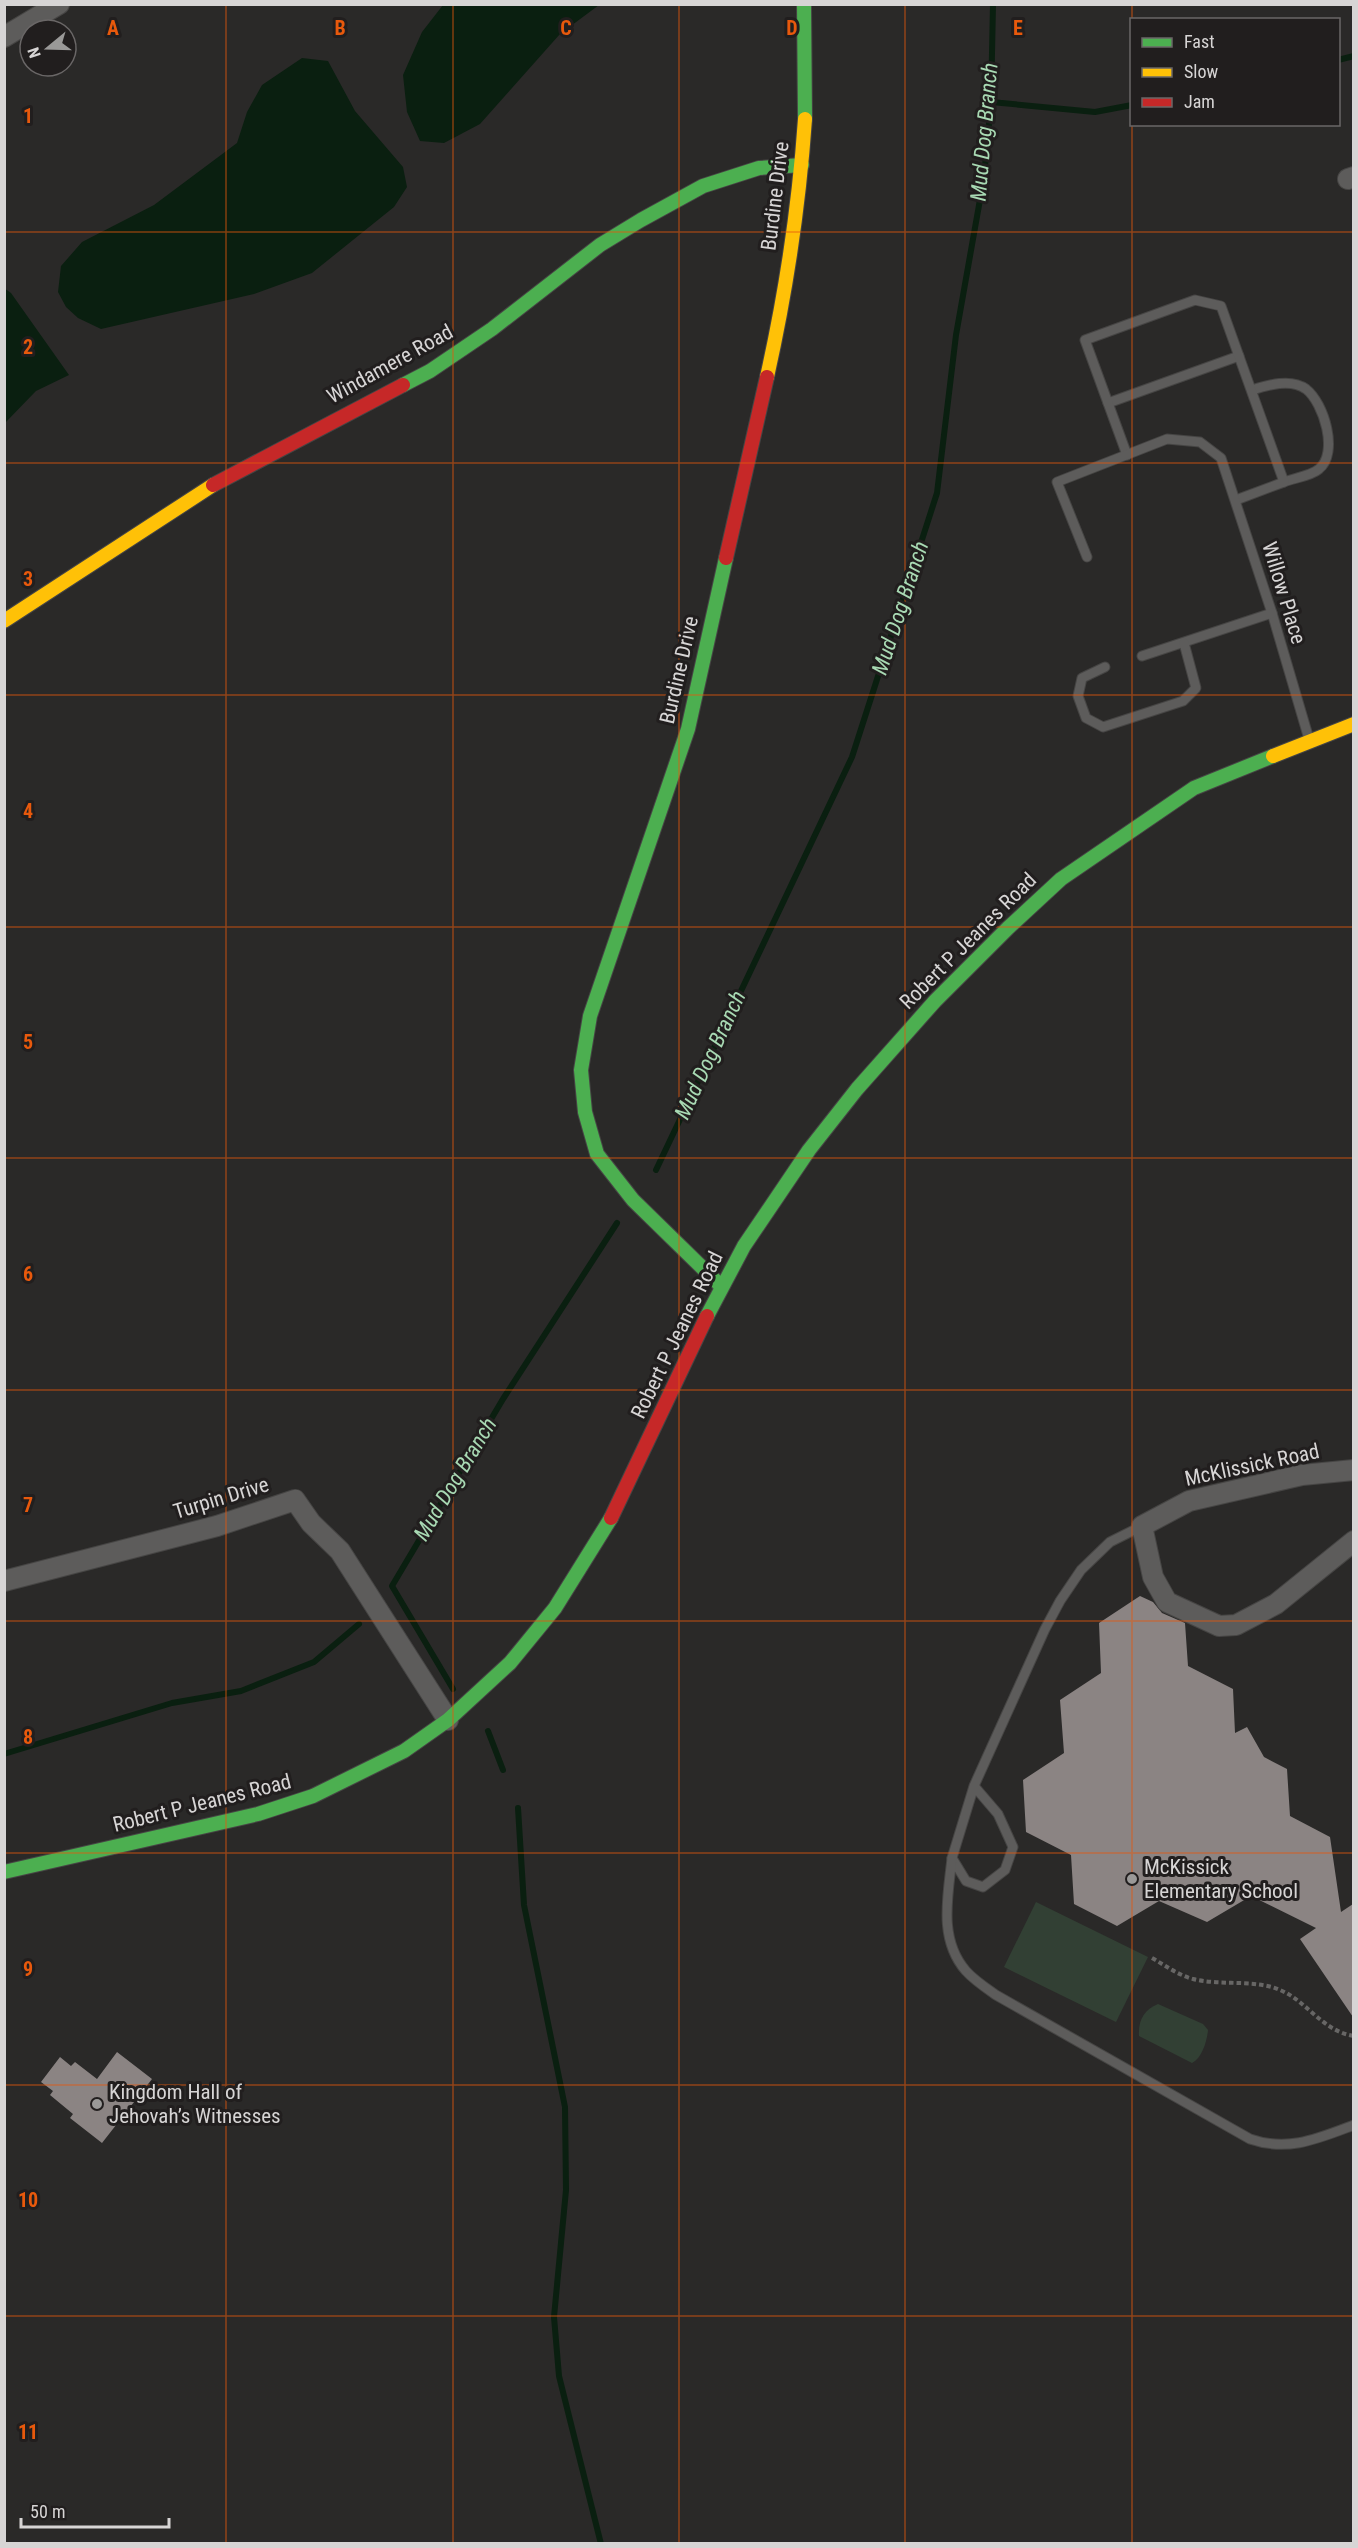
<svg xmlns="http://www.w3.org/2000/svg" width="1358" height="2548" viewBox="0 0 1358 2548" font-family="'Roboto Condensed',sans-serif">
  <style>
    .green { fill: #324034 }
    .water { fill: #0a1f10 }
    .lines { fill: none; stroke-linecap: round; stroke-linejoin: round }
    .stream { stroke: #0a1f10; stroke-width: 6 }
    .building { fill: #8b8483 }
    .lane-casing { stroke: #464544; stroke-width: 11 }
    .street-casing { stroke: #464544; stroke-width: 22 }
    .fast-casing { stroke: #464544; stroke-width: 16 }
    .slow-casing { stroke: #464544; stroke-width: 16 }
    .jam-casing { stroke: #464544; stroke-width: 16 }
    .path { stroke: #676665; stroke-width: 4; stroke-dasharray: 4.5 3; stroke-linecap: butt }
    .lane { stroke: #5d5c5b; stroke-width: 9 }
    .street { stroke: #5d5c5b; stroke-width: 20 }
    .fast { stroke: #4caf50; stroke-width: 14 }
    .slow { stroke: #ffc107; stroke-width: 14 }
    .jam { stroke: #c62828; stroke-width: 14 }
    .grid { fill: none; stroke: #e8590c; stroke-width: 1.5; stroke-opacity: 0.55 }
    .poi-dot { fill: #9a9998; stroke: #211e1e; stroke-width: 2 }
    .labels { text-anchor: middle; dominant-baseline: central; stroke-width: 6; stroke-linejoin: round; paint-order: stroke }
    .street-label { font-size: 21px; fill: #d7d5d5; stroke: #211e1e }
    .poi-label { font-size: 21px; fill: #d7d5d5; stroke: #211e1e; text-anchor: start }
    .water-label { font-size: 22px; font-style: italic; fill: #a8d9b3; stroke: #211e1e }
    .grid-label { font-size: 20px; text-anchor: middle; font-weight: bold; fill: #e8590c; stroke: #211e1e; stroke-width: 6; stroke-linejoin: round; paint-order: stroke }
  </style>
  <rect width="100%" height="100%" fill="#2a2928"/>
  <g class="green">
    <path d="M1036 1902 1148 1957 1116 2022 1004 1967Z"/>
    <path d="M1158 2004 1203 2024 1208 2030C1207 2041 1202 2058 1192 2063L1139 2036C1138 2020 1144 2010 1158 2004Z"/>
  </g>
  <g class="water">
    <path d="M443 5V4L599 5 560 34 480 124 444 143 420 141 407 112 403 75 422 32Z"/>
    <path d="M302 58 328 61 355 111 403 167 407 187 394 207 312 273 254 294 101 329 78 318 66 307 58 292 61 266 82 242 154 205 237 143 247 112 262 85Z"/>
    <path d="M4 288 11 293 69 375 36 391 5 423Z"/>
  </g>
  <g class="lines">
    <g class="stream">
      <path d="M1338 60 1354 56"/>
      <path d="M991 102 1095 112 1132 105"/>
      <path d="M656 1170 852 757 937 493 956 335 984 177 991 102 993 4"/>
      <path d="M453 1689 392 1586 503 1399 617 1223"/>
      <path d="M488 1731 503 1770"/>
      <path d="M4 1754 172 1703 241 1691 314 1662 359 1624"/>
      <path d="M518 1808 524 1905 565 2107 566 2190 554 2317 559 2376 601 2544"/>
    </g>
  </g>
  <g class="building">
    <path d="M1140 1596 1153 1602 1162 1613 1185 1623 1188 1666 1233 1689 1235 1733 1247 1727 1264 1757 1287 1769 1290 1816 1330 1837 1341 1912 1353 1904V2017L1300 1939 1316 1928 1251 1896 1207 1922 1159 1901 1117 1926 1074 1904 1071 1855 1026 1832 1023 1780 1064 1753 1060 1700 1101 1673 1099 1623Z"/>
    <path d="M117 2052 152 2079 102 2143 70 2118 73 2114 50 2095 53 2091 41 2082 60 2057 71 2066 75 2062 97 2079Z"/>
  </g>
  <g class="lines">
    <g class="lane-casing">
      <g id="lane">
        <path d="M1252 390C1268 385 1291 378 1306 389 1324 403 1339 453 1319 469 1311 476 1294 478 1284 482"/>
        <path d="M1108 403 1239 356"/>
        <path d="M1127 455 1085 340 1195 300 1221 306 1284 482 1236 500"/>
        <path d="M1087 557 1057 482 1167 439 1200 442 1221 458 1272 613 1309 739"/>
        <path d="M1142 656 1272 613"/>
        <path d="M1105 667 1082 678 1078 696 1086 718 1103 727 1183 701 1196 688 1184 643"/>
        <path d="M974 1786 998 1814 1013 1847 1005 1870 983 1887 966 1881 952 1858 974 1786 1045 1629 1060 1601 1081 1570 1110 1542 1142 1526"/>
        <path d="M952 1858C948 1896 938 1939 966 1971 974 1980 986 1988 996 1995L1250 2139C1288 2152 1317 2139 1354 2125"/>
      </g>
    </g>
    <g class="street-casing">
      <g id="street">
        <path d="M4 37 59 4"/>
        <path d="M1348 179 1354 177"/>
        <path d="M1354 1470 1302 1475 1189 1501 1142 1526 1153 1577 1167 1602 1219 1626 1236 1625 1276 1604 1354 1541"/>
        <path d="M4 1581 217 1526 295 1500 311 1523 340 1551 448 1720"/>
      </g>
    </g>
    <g class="fast-casing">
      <g id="fast">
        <path d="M804 4 805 119"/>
        <path d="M403 385 430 371 492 329 600 245 641 220 703 186 759 168 802 165"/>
        <path d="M721 1286 633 1200 597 1154 585 1112 581 1070 590 1016 688 729 726 558"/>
        <path d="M707 1316 744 1246 809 1150 857 1089 935 1001 1008 928 1061 879 1194 788 1273 756"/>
        <path d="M4 1872 258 1814 313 1796 404 1751 448 1720 510 1663 555 1608 611 1518"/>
      </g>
    </g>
    <g class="slow-casing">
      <g id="slow">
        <path d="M767 377C786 292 799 206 805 119"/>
        <path d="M4 621 213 485"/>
        <path d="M1273 756 1354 724"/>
      </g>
    </g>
    <g class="jam-casing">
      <g id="jam">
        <path d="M213 485 403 385"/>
        <path d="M726 558 767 377"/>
        <path d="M611 1518 707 1316"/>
      </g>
    </g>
    <path class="path" d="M1152 1958C1166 1966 1178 1975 1193 1979 1220 1986 1256 1979 1280 1990 1307 2001 1322 2031 1354 2036"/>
    <use href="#lane" class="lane"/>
    <use href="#street" class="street"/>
    <use href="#fast" class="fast"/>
    <use href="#slow" class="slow"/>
    <use href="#jam" class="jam"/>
  </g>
  <path class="grid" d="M226 4V2544M453 4V2544M679 4V2544M905 4V2544M1132 4V20M1132 124V2544M4 232H1354M4 463H1354M4 695H1354M4 927H1354M4 1158H1354M4 1390H1354M4 1621H1354M4 1853H1354M4 2085H1354M4 2316H1354"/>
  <g class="poi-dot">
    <circle cx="1132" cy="1879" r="6"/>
    <circle cx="97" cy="2104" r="6"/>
  </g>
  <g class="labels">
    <g class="street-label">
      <text transform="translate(775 196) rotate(-83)">Burdine Drive</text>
      <text transform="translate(390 364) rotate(-29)">Windamere Road</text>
      <text transform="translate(1284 593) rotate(73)">Willow Place</text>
      <text transform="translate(679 670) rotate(-77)">Burdine Drive</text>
      <text transform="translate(968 941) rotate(-45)">Robert P Jeanes Road</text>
      <text transform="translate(677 1335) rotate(-64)">Robert P Jeanes Road</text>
      <text transform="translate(1252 1465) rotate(-12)">McKlissick Road</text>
      <text transform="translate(221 1498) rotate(-17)">Turpin Drive</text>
      <text transform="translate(202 1803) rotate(-14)">Robert P Jeanes Road</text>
    </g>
    <g class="poi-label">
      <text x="1144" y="1867">McKissick<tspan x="1144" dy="24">Elementary School</tspan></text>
      <text x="109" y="2092">Kingdom Hall of<tspan x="109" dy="24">Jehovah’s Witnesses</tspan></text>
    </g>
    <g class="water-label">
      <text transform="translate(984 132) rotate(-85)">Mud Dog Branch</text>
      <text transform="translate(900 608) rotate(-72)">Mud Dog Branch</text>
      <text transform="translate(710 1055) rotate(-65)">Mud Dog Branch</text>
      <text transform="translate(455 1479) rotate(-59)">Mud Dog Branch</text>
    </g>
  </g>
  <g class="grid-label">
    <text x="113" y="35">A</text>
    <text x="340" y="35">B</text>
    <text x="566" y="35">C</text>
    <text x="792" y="35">D</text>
    <text x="1018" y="35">E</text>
    <text x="28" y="123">1</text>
    <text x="28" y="354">2</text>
    <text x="28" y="586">3</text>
    <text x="28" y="818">4</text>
    <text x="28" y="1049">5</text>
    <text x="28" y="1281">6</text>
    <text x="28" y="1512">7</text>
    <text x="28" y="1744">8</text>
    <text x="28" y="1976">9</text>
    <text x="28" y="2207">10</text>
    <text x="28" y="2439">11</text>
  </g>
  <rect width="1358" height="2548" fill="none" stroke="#d7d5d5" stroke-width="12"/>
  <rect x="1130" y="18" width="210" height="108" fill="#211e1e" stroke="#6a6767" stroke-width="1.5"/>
  <rect x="1142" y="38" width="30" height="9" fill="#4caf50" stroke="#6a6767" stroke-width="1.5"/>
  <text x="1184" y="48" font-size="18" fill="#d7d5d5">Fast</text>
  <rect x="1142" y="68" width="30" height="9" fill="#ffc107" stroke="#6a6767" stroke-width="1.5"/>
  <text x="1184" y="78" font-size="18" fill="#d7d5d5">Slow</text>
  <rect x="1142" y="98" width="30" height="9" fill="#c62828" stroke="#6a6767" stroke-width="1.5"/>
  <text x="1184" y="108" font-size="18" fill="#d7d5d5">Jam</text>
  <g transform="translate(48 48) rotate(251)"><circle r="28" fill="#211e1e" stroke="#6a6767" stroke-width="1.5"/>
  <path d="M0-4.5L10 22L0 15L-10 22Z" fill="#9a9998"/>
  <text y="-9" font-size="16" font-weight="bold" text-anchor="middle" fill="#d7d5d5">N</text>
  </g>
  <path d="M21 2518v9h148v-9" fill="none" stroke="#d7d5d5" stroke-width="3"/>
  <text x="30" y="2518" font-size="18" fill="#d7d5d5" stroke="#211e1e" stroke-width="4.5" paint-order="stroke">50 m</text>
</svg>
